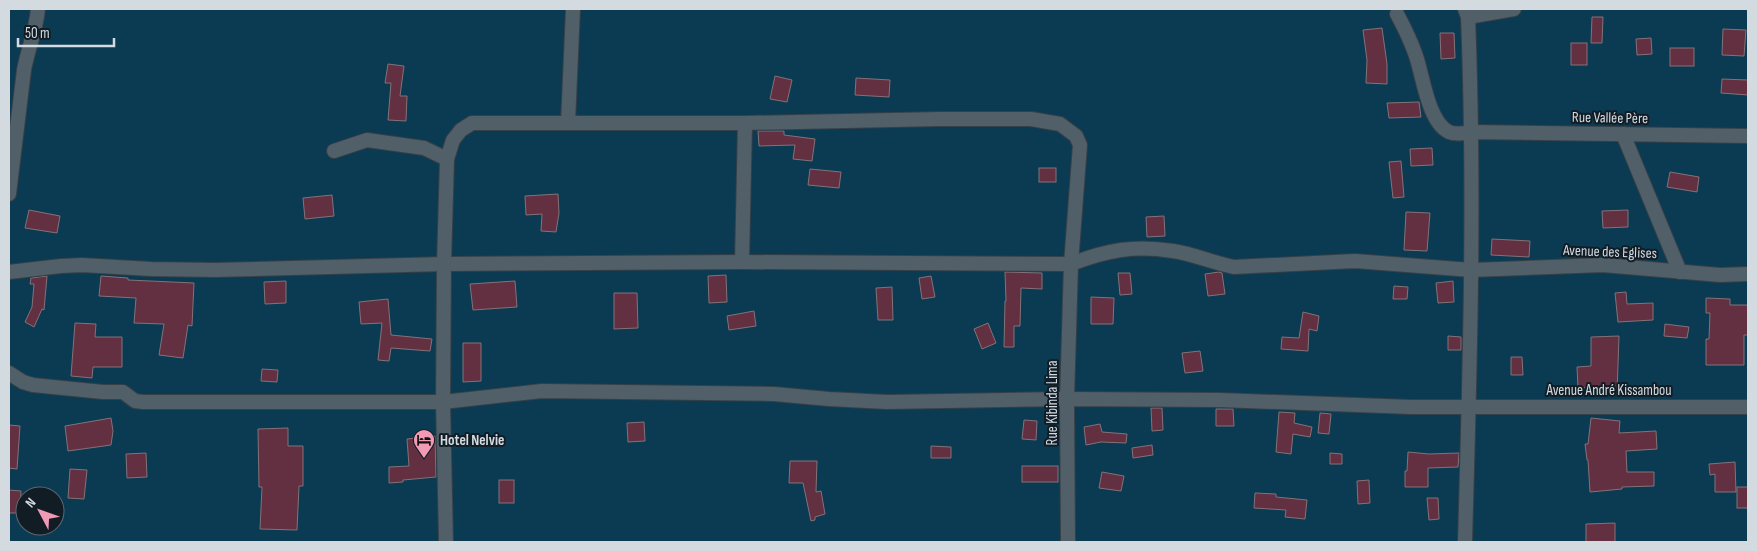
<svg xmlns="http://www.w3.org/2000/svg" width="1757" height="551" viewBox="0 0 1757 551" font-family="'Sofia Sans Condensed',sans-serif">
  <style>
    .green { fill: #0b3a53; fill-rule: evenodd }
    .building { fill: #633042; stroke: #837277 }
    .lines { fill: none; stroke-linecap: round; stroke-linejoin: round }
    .street-casing { stroke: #364047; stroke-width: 16 }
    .street { stroke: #515f68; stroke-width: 14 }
    .labels { text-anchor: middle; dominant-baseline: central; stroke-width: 4; stroke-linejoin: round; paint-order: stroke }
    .street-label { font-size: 15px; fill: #d3dbe1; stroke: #111c24 }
    .poi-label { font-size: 15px; font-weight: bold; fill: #d3dbe1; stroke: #111c24; text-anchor: start }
  </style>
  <rect width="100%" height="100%" fill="#1a262e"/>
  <path class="green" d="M9 9H1748V542H9ZM25 496H55V526H25Z"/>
  <g class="building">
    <path d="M1592 17H1603L1602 43H1591Z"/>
    <path d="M1382 28 1387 64V84L1366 83 1367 60 1363 30Z"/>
    <path d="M1723 29 1746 30 1744 56 1722 55Z"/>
    <path d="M1440 33H1454L1455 58 1441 59Z"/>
    <path d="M1651 38 1652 54 1637 55 1636 39Z"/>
    <rect x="1571" y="43" width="16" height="22"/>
    <rect x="1670" y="48" width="24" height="18"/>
    <path d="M388 64 404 66 400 96H407L406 121 388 120 391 83H385Z"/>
    <path d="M775 76 792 80 787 102 770 99Z"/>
    <path d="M856 78 890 80 889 97 855 95Z"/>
    <path d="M1722 79 1748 80V95L1721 93Z"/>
    <path d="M1419 102 1421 117 1389 118 1387 103Z"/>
    <path d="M758 131H784V135L815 139 812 161 793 159 795 145 759 146Z"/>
    <path d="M1432 148 1433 165 1411 166 1410 149Z"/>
    <path d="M1401 161 1404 197 1393 198 1389 162Z"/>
    <rect x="1039" y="168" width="17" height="14"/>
    <path d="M810 169 841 172 839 188 808 185Z"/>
    <path d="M1670 172 1699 177 1697 192 1667 187Z"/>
    <path d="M558 194 559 213 556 232 541 231 542 214 526 215 525 196Z"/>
    <path d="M332 195 334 216 305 219 303 198Z"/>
    <path d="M29 210 60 216 57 233 25 228Z"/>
    <path d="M1628 210V227L1603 228 1602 211Z"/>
    <path d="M1406 212 1430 213 1427 251 1404 250Z"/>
    <path d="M1164 216 1165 236 1147 237 1146 217Z"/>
    <path d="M1492 239 1530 241 1529 257 1491 255Z"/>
    <path d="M1005 272 1042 273V289L1021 288 1020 326H1014V347H1004L1005 301H1006Z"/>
    <path d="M1219 272 1222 273 1225 294 1208 296 1205 274Z"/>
    <path d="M1118 273H1130L1132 294 1120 295Z"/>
    <path d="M726 275 727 302 709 303 708 276Z"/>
    <path d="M47 276 44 310 42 309 34 327 25 322 32 307 34 284H30L31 278Z"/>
    <path d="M101 276 128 278V280L194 283 192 326 188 325 183 358 159 355 164 324 134 323 136 298 99 296Z"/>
    <path d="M931 276 935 297 922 299 919 278Z"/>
    <path d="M286 281V303L265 304 264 282Z"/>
    <path d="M515 281 517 307 473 310 470 284Z"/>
    <path d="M1453 281 1454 302 1438 303 1436 283Z"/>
    <path d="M1394 286 1408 287 1407 299H1393Z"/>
    <path d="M892 287 893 320H878L876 288Z"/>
    <path d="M1626 292 1627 304 1653 303V320L1618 322 1615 293Z"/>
    <path d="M614 293H637L638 328 614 329Z"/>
    <path d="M1091 297 1114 298 1113 324H1091Z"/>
    <path d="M1706 298 1730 299V305H1748V335H1744V365H1706V339H1709L1710 313H1706Z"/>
    <path d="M388 299 391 335 432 339 430 351 391 348 389 361 378 360 382 323 361 324 359 302Z"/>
    <path d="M754 311 756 326 729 330 727 316Z"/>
    <path d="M1303 312 1319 316 1317 331 1309 329 1308 351 1281 349 1282 337 1299 338Z"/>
    <path d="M75 323 96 324 95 337H122V367H93L92 378 71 376Z"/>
    <path d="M988 323 996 343 982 349 974 329Z"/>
    <path d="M1665 324 1689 327 1687 338 1664 336Z"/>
    <path d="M1448 336 1461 337V350H1448Z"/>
    <path d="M1619 336 1617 394H1594V387L1578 388 1577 367 1591 366V337Z"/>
    <path d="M463 343H481V381L463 382Z"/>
    <path d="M1200 351 1203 371 1185 373 1182 353Z"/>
    <path d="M1511 357H1522L1523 375H1511Z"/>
    <path d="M262 369 278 370 277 382 261 381Z"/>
    <path d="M1151 408H1162L1163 430 1152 431Z"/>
    <path d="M1216 409H1233L1234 426H1216Z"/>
    <path d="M1279 412 1295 413 1294 423 1312 427 1310 437 1293 434 1291 454 1276 452Z"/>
    <path d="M1320 413 1331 414 1329 434 1318 433Z"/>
    <path d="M111 418 113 431 111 445 68 451 65 426Z"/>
    <path d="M1591 418 1620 421 1619 433 1656 431 1657 449 1626 451 1627 472H1654V486L1622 487V489L1590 492 1588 460H1587L1585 444H1588Z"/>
    <path d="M1024 420 1037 421 1036 440 1022 439Z"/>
    <path d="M644 422 645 441 628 442 627 423Z"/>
    <path d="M1100 424 1102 432 1127 434 1126 443 1101 442 1086 445 1084 427Z"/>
    <path d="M9 425 20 426 17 469 9 468Z"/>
    <path d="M288 428V446H303V486H299L297 530 260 529 262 487H259L258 429Z"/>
    <path d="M435 436 436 477 403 480V482L389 483V467L409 466 407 439Z"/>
    <path d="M1152 445 1153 455 1133 458 1132 448Z"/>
    <path d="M931 446 951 447V458H931Z"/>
    <path d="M1408 452 1429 454 1459 453 1458 467 1428 468V487H1405V471H1407Z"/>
    <path d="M146 453 147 477 127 478 126 454Z"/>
    <path d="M1330 453 1342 454V464H1330Z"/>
    <path d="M790 461H817L816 492 821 491 825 514 815 517V520L811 521 803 483H789Z"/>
    <path d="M1735 462 1736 492H1715V474L1710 475 1709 464Z"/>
    <rect x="1022" y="466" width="36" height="16"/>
    <path d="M70 469 87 470 84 499 68 498Z"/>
    <path d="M1102 472 1124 476 1121 491 1099 488Z"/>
    <rect x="499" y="480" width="15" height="23"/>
    <path d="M1369 480 1370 503 1358 504 1357 481Z"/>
    <rect x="1737" y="487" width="11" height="21"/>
    <path d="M9 490 21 491 20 513H9Z"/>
    <path d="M1255 493 1276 494V497L1307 500 1305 519 1285 517 1286 510 1254 508Z"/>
    <path d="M1427 498H1438L1439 519 1429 520Z"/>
    <path d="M1615 523V542H1586V524Z"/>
  </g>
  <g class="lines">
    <g class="street-casing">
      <g id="street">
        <path d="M1465 9 1468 17C1475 192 1470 367 1465 542"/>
        <path d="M1397 14C1404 27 1411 41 1416 56 1423 76 1428 122 1449 132 1456 135 1464 133 1472 132L1748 136"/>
        <path d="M1468 17 1514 9"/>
        <path d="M568 123 573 9"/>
        <path d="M1623 134 1680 272"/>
        <path d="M334 151 367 140 424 148 447 159"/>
        <path d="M9 194 24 70C28 49 36 30 38 9"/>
        <path d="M742 262 745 123"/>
        <path d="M9 272 61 266 82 265 151 269 214 270 444 264 742 262 1071 264C1107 250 1134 245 1173 251 1194 254 1213 263 1234 267L1355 261 1471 270 1603 265 1720 275 1748 274"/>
        <path d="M9 373 23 382 33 385 103 392H123L135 401 143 402H443L542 391 774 394 829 399 887 402 1067 399 1220 400 1411 407H1748"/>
        <path d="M446 542 443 402 444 264 447 159 453 140 461 130 472 123H745L940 119H1031L1060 124 1076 136 1080 145 1071 264 1067 399 1068 542"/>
      </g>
    </g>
    <use href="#street" class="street"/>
  </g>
  <defs>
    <g id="hotel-pin" transform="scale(1.125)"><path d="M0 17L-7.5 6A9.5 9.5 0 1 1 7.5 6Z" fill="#f09ab6" stroke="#111c24"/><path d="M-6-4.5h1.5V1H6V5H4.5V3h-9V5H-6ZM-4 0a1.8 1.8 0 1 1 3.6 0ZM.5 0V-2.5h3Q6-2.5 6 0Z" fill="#111"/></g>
  </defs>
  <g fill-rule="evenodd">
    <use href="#hotel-pin" x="424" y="440"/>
  </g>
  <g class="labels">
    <g class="street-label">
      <text transform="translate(1610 118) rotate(1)">Rue Vallée Père</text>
      <text transform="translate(1610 252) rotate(2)">Avenue des Eglises</text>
      <text x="1609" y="390">Avenue André Kissambou</text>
      <text transform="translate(1052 403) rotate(-90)">Rue Kibinda Lima</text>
    </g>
    <g class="poi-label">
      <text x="440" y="440">Hotel Nelvie</text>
    </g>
  </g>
  <rect width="1757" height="551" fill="none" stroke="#d3dbe1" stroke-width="20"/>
  <g transform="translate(40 511) rotate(311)"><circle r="24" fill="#111c24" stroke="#5f6870"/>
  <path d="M0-4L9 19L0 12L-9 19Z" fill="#f09ab6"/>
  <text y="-8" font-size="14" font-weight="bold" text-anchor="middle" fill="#d3dbe1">N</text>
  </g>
  <path d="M18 38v8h96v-8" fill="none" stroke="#d3dbe1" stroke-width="2.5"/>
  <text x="25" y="38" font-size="15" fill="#d3dbe1" stroke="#111c24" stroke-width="4" paint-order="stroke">50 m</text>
</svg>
